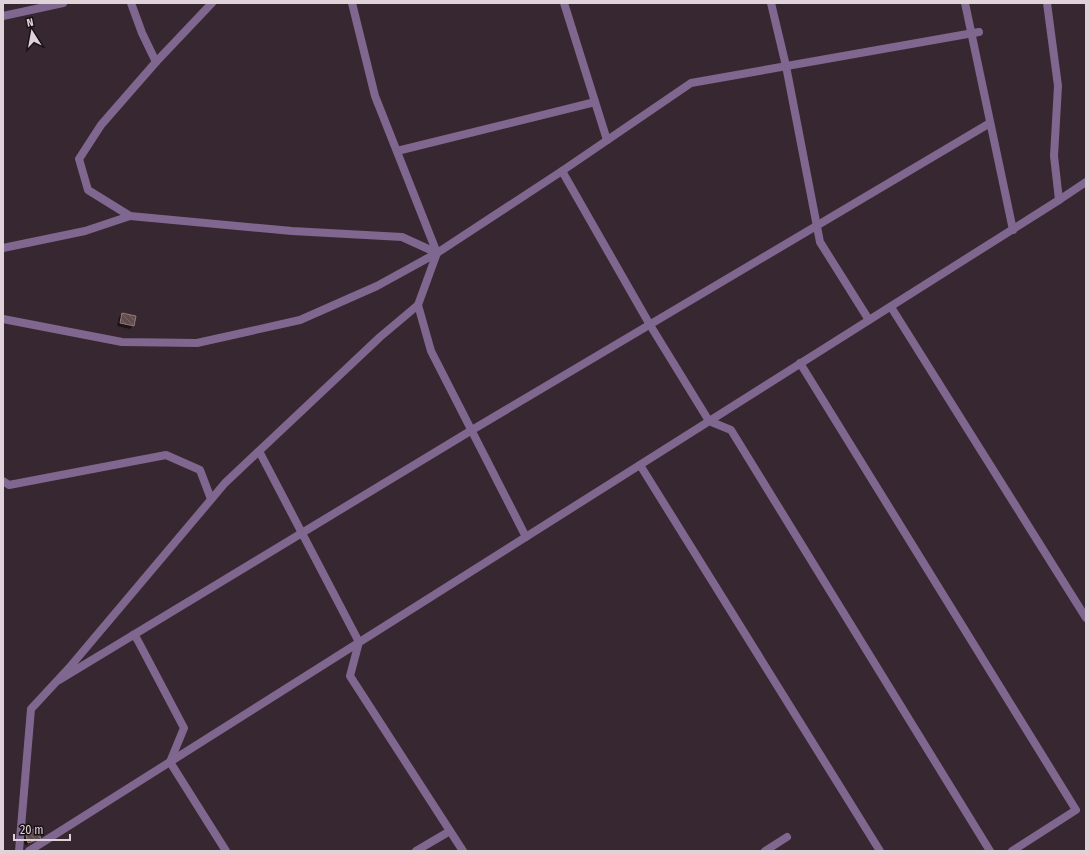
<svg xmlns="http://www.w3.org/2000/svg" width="1089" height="854" viewBox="0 0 1089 854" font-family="'Fira Sans Condensed',sans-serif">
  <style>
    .shadow { fill: #0007 }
    .building { fill: url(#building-back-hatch); stroke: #927a7a }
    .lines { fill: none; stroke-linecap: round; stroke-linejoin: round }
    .street { stroke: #7f6790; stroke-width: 8 }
  </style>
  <defs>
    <pattern id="building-back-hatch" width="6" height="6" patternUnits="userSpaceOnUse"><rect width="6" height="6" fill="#614b4b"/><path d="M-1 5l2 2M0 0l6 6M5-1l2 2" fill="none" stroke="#776464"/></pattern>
  </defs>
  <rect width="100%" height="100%" fill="#372730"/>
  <g class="shadow">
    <path d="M122 314 133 326 130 329 117 326 119 317Z"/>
    <path d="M37 829 40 838 37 841 25 845 22 836 25 833Z"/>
  </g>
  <g class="building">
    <path d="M122 313 136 316 134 326 120 323Z"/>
    <path d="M37 828 41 839 28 843 25 832Z"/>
  </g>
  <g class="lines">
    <g class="street">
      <path d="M131 3 142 33 156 62"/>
      <path d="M212 3 156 62 101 125 79 159 88 190 130 216 292 231 402 237 437 253"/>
      <path d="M564 3 607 140"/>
      <path d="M771 3 786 66 820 242 869 320"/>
      <path d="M965 3 1013 230"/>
      <path d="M1047 3 1058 86 1054 156 1059 200"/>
      <path d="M3 16 63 3"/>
      <path d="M397 151 595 102"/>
      <path d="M562 171 650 325 709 421 731 430 990 851"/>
      <path d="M3 248 85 231 130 216"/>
      <path d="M418 305 431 351 526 537"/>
      <path d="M891 307 1086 618"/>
      <path d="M3 319 122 342 197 343 300 320 377 286 437 253 562 171 691 83 979 32"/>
      <path d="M800 363 1076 810 1012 851"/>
      <path d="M259 451 359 642 350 676 463 851"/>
      <path d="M640 465 880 851"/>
      <path d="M3 481 9 485 166 455 200 470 211 499"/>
      <path d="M133 635 137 639 184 728 170 762 226 851"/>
      <path d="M59 680 472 430 990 123"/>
      <path d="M19 851 31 709 69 668 225 483 380 337 418 305 437 253 375 96 352 3"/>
      <path d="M29 851 1059 200 1086 182"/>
      <path d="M416 851 450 831"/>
      <path d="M765 851 787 837"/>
    </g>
  </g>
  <rect width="1089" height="854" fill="none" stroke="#dfd3d9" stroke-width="8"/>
  <g transform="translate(32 32) rotate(349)" stroke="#1a1216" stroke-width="3" paint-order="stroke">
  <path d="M0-3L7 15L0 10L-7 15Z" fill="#dfd3d9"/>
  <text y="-6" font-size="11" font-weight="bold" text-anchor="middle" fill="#dfd3d9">N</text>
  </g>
  <path d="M14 834v6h56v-6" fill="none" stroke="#dfd3d9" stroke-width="2"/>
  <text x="20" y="834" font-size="12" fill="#dfd3d9" stroke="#1a1216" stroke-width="3" paint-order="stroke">20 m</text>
</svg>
